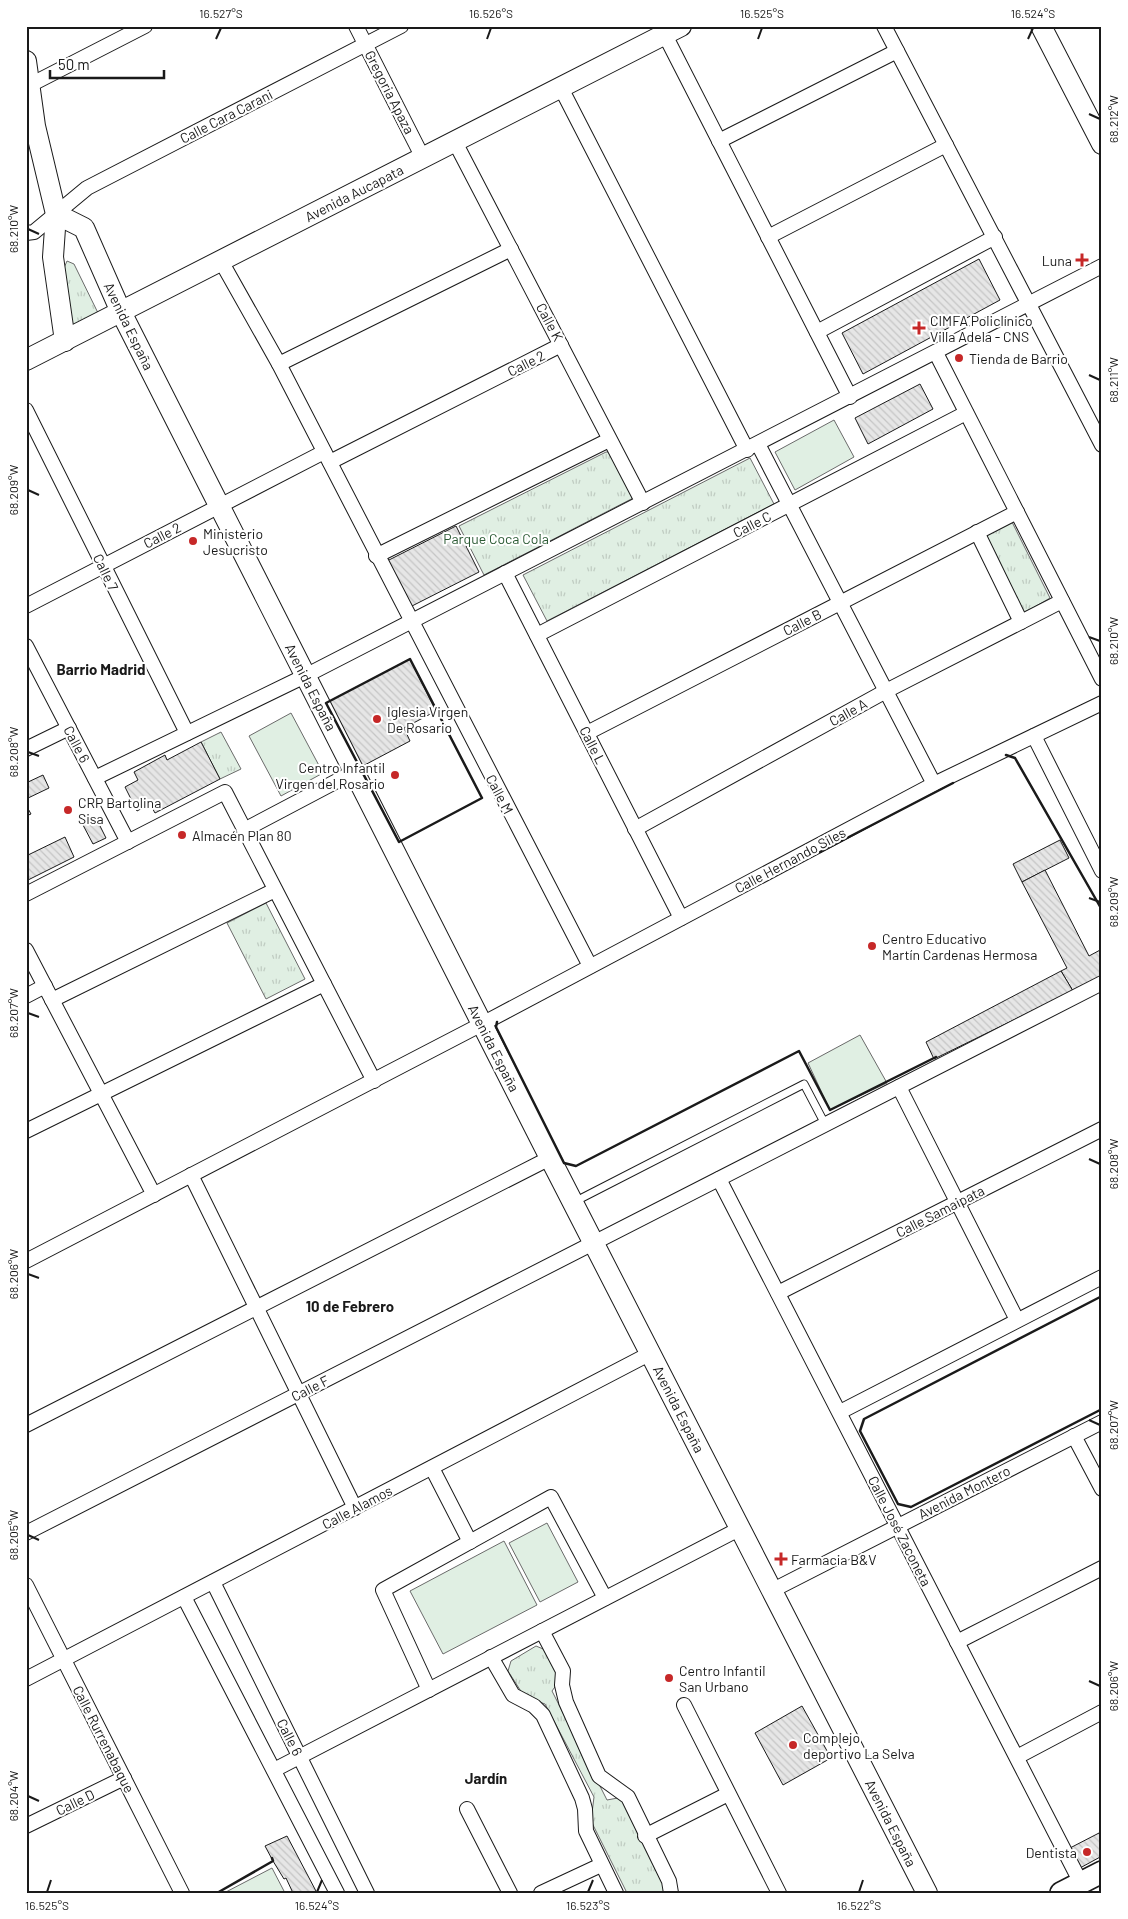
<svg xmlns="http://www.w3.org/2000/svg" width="1128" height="1919" viewBox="0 0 1128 1919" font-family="Barlow,sans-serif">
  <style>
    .grass { fill: url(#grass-tufts); stroke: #6a6a6a }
    .garden { fill: #e0efe3; stroke: #6a6a6a }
    .building { fill: url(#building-back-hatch); stroke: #1a1a1a }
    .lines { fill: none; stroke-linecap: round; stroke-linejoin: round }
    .lane-casing { stroke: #1a1a1a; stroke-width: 9 }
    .street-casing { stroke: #1a1a1a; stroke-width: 16 }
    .secondary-casing { stroke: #1a1a1a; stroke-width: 22 }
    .primary-casing { stroke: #1a1a1a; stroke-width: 24 }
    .lane { stroke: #fff; stroke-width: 7 }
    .street { stroke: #fff; stroke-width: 14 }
    .secondary { stroke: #fff; stroke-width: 20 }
    .primary { stroke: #fff; stroke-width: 21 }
    .wall { stroke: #1a1a1a; stroke-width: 2.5 }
    .ticks { fill: none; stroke: #1a1a1a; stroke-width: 2 }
    .poi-dot { fill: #c62828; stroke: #fff; stroke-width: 2 }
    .labels { text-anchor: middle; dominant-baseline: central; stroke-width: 4; stroke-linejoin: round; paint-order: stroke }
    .street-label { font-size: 14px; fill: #1a1a1a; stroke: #fff }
    .poi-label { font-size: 14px; fill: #1a1a1a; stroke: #fff; text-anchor: start }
    .park-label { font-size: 14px; fill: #2b5a34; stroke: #fff }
    .neighbourhood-label { font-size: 15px; font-weight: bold; fill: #1a1a1a; stroke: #fff }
    .neatline { fill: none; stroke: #1a1a1a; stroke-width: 2 }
    .ticks-label { font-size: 12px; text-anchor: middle; fill: #1a1a1a }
  </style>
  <defs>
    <pattern id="grass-tufts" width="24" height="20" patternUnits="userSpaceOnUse" patternTransform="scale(1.25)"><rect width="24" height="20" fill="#e0efe3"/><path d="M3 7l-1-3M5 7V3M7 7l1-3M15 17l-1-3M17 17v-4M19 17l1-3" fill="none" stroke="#c0ccc2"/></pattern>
    <pattern id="building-back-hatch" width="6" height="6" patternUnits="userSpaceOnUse" patternTransform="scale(1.25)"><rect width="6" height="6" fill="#e6e6e6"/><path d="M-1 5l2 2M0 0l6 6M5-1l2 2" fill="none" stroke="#c5c5c5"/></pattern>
  </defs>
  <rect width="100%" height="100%" fill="#fff"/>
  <g class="grass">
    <path d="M67 261 74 264 100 317 74 336 64 268Z"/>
    <path d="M606 452H611L639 495 484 575 459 526Z"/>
    <path d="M750 458 774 504 547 621 523 575Z"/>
    <path d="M1012 522 1050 598 1024 613 984 534Z"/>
    <path d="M221 732 241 769 220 779 201 742Z"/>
    <path d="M266 903 305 979 266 999 227 923Z"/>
    <path d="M536 1646 548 1651 562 1677 552 1691 607 1800 623 1797 670 1888 665 1893H627L591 1821 594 1797 545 1704 524 1696 508 1671 511 1661Z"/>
  </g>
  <g class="garden">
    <path d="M834 420 854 457 795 490 775 452Z"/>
    <path d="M291 713 323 773 281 796 249 736Z"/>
    <path d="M860 1035 887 1083 830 1110 808 1063Z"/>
    <path d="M547 1523 578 1582 540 1602 509 1543Z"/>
    <path d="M504 1541 537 1605 443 1654 410 1591Z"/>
    <path d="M272 1868 285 1893H224Z"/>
  </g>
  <g class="building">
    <path d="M979 259 1000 300 863 374 842 333Z"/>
    <path d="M920 384 933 409 868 444 855 418Z"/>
    <path d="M456 526 479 572 410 607 387 561Z"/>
    <path d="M410 659 436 711 404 728 410 741 359 768 326 703Z"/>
    <path d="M201 742 220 779 155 813 150 804 137 811 125 787 138 780 134 772 165 755 167 760Z"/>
    <path d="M43 775 49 788 26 799V783Z"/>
    <path d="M26 805 31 814 26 816Z"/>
    <path d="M96 818 106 838 93 844 83 825Z"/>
    <path d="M65 837 74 857 26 881V856Z"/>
    <path d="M1060 840 1069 858 1022 882 1013 864Z"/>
    <path d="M1045 870 1089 956 1102 949V976L1073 991 1061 971 1067 968 1022 882Z"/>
    <path d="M1061 971 1073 991 934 1059 926 1042Z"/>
    <path d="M802 1706 831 1758 783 1785 755 1733Z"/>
    <path d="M1099 1833 1102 1838V1856L1080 1868 1070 1848Z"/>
    <path d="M287 1836 317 1893H293L286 1878 284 1879 273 1861 265 1846Z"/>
  </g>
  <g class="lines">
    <g class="lane-casing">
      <path id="lane" d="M574 1202 804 1084 825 1124"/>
    </g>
    <g class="street-casing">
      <g id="street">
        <path d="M356 26 423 158"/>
        <path d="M884 26 1102 445"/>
        <path d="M665 35 850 397"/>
        <path d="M30 85 145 26"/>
        <path d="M561 88 747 450"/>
        <path d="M719 141 897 51"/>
        <path d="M455 142 643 503"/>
        <path d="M26 233 34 232 87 188 401 26"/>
        <path d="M768 237 946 145"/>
        <path d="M221 261 279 364 590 966"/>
        <path d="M817 332 995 237"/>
        <path d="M936 353 1102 679"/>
        <path d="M279 364 511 249"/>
        <path d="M26 410 187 733"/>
        <path d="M758 444 934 784"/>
        <path d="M330 462 561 345"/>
        <path d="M977 532 1021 622"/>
        <path d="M376 556 609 440"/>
        <path d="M505 573 681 918"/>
        <path d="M26 606 324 452"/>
        <path d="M537 635 966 413"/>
        <path d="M26 646 128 842"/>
        <path d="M587 733 1017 512"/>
        <path d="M1034 736 1102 871"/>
        <path d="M26 749 69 728"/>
        <path d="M95 778 305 676 1102 266"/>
        <path d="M635 829 886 691 1062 601"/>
        <path d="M244 830 354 772"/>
        <path d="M26 894 225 792 374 1081"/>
        <path d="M26 950 154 1195"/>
        <path d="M26 996 45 986"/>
        <path d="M52 1000 275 890"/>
        <path d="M899 1087 1017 1320"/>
        <path d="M26 1131 324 984"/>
        <path d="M191 1175 355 1508"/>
        <path d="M719 1179 1081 1883"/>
        <path d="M26 1261 482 1024 934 784 1102 703"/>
        <path d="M778 1293 1102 1129"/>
        <path d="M840 1412 1102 1277"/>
        <path d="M26 1425 550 1158"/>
        <path d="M1074 1436 1102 1489"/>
        <path d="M432 1468 470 1542"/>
        <path d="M26 1533 1102 983"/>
        <path d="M213 1582 367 1893"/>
        <path d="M26 1585 182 1893"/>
        <path d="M773 1590 1102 1422"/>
        <path d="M184 1597 337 1893"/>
        <path d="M542 1631 563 1671 562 1685 566 1702 599 1776 628 1797 669 1881 671 1893"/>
        <path d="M957 1642 1102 1568"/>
        <path d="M491 1657 513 1695 534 1706 543 1715 582 1798 585 1809 586 1831 616 1893"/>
        <path d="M26 1679 651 1353"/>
        <path d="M429 1690 383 1590 551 1497 605 1598"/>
        <path d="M684 1705 779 1893"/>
        <path d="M1017 1757 1102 1712"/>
        <path d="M274 1770 741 1528"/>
        <path d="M467 1809 510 1893"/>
        <path d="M26 1826 124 1778"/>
        <path d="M645 1836 728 1794"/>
        <path d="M541 1893 601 1865"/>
      </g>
    </g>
    <g class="secondary-casing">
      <g id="secondary">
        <path d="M1041 26 1102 144"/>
        <path d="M26 61 35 126 56 214 53 257 65 341"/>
        <path d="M56 214 84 228 121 312 550 1158 927 1893"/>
        <path d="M26 360 681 26"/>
      </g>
    </g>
    <g class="primary-casing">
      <path id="primary" d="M1061 1893 1102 1872"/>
    </g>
    <use href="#lane" class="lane"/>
    <use href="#street" class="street"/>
    <use href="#secondary" class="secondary"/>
    <use href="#primary" class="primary"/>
    <g class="wall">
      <path d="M410 659 482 798 399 842 326 703Z"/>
      <path d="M1006 755 1015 758 1102 910"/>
      <path d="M820 852 953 783"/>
      <path d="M497 1022 496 1027 564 1163 576 1166 799 1051 830 1110 936 1057"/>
      <path d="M1102 1296 864 1419 860 1431 898 1504 911 1507 1102 1409"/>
      <path d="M217 1893 273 1861 272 1858"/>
    </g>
  </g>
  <path class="ticks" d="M216 39 221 28M487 39 491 28M758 39 762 28M1028 39 1033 28M1089 114 1100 119M28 229 39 234M1089 375 1100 380M28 490 39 495M1089 637 1100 641M28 752 39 756M1089 898 1100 902M28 1013 39 1017M1089 1159 1100 1164M28 1274 39 1278M1089 1420 1100 1425M28 1535 39 1540M1089 1681 1100 1686M28 1796 39 1801M47 1892 51 1880M317 1892 322 1880M588 1892 593 1880M859 1892 863 1880"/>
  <g class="poi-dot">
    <path d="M1079.5 252.5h5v5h5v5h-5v5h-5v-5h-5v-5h5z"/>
    <path d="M916.5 320.5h5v5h5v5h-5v5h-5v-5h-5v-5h5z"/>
    <circle cx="959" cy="358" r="5"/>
    <circle cx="193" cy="541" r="5"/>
    <circle cx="377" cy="719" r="5"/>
    <circle cx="395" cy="775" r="5"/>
    <circle cx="68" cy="810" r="5"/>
    <circle cx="182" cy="835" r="5"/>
    <circle cx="872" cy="946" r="5"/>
    <path d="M778.5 1551.5h5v5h5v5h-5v5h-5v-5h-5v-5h5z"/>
    <circle cx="669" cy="1678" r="5"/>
    <circle cx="793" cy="1745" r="5"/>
    <circle cx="1087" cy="1852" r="5"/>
  </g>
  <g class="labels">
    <g class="street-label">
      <text transform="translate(390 92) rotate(63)">Gregoria Apaza</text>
      <text transform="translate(226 116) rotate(-27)">Calle Cara Carani</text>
      <text transform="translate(354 193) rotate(-27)">Avenida Aucapata</text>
      <text transform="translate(550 322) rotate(62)">Calle K</text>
      <text transform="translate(129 326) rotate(64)">Avenida España</text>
      <text transform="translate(526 363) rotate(-27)">Calle 2</text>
      <text transform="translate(752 524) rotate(-27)">Calle C</text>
      <text transform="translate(162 535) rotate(-27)">Calle 2</text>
      <text transform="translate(106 572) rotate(64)">Calle 7</text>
      <text transform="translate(802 622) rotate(-27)">Calle B</text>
      <text transform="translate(311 687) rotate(63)">Avenida España</text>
      <text transform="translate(848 712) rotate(-29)">Calle A</text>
      <text transform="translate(77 744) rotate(62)">Calle 6</text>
      <text transform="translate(593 745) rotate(63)">Calle L</text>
      <text transform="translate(500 794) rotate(62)">Calle M</text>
      <text transform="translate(790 860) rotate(-28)">Calle Hernando Siles</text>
      <text transform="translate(494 1048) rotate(63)">Avenida España</text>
      <text transform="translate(940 1211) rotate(-27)">Calle Samaipata</text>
      <text transform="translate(310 1388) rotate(-27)">Calle F</text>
      <text transform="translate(679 1409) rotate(63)">Avenida España</text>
      <text transform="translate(964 1492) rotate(-27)">Avenida Montero</text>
      <text transform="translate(357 1507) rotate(-28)">Calle Alamos</text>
      <text transform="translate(900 1531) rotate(63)">Calle José Zaconeta</text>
      <text transform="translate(290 1737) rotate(63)">Calle 6</text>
      <text transform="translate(104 1739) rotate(63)">Calle Rurrenabaque</text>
      <text transform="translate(75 1802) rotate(-26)">Calle D</text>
      <text transform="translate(891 1823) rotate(63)">Avenida España</text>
    </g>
    <g class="poi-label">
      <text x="1072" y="260" text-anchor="end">Luna</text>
      <text x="930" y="320">CIMFA Policlínico<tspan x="930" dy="16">Villa Adela - CNS</tspan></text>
      <text x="969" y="358">Tienda de Barrio</text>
      <text x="203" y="533">Ministerio<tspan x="203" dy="16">Jesucristo</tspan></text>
      <text x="387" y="711">Iglesia Virgen<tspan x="387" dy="16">De Rosario</tspan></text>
      <text x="385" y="767" text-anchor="end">Centro Infantil<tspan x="385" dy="16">Virgen del Rosario</tspan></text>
      <text x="78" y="802">CRP Bartolina<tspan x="78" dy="16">Sisa</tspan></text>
      <text x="192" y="835">Almacén Plan 80</text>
      <text x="882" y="938">Centro Educativo<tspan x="882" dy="16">Martín Cardenas Hermosa</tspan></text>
      <text x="791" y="1559">Farmacia B&amp;V</text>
      <text x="679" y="1670">Centro Infantil<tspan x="679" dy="16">San Urbano</tspan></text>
      <text x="803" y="1737">Complejo<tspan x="803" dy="16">deportivo La Selva</tspan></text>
      <text x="1077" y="1852" text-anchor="end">Dentista</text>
    </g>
    <g class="park-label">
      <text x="496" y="538">Parque Coca Cola</text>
    </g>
    <g class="neighbourhood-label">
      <text x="101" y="669">Barrio Madrid</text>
      <text x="350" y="1306">10 de Febrero</text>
      <text x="486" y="1778">Jardín</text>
    </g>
  </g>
  <rect width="1128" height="1919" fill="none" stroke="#ffffff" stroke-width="55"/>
  <path d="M50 70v8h114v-8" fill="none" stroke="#1a1a1a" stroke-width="2.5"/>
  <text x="58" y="70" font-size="15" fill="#1a1a1a" stroke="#ffffff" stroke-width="4" paint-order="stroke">50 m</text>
  <rect x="28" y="28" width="1072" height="1864" class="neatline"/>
  <g class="ticks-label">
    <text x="221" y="18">16.527°S</text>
    <text x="491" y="18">16.526°S</text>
    <text x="762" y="18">16.525°S</text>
    <text x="1033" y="18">16.524°S</text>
    <text transform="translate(1114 119) rotate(-90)" y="4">68.212°W</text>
    <text transform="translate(14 229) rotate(-90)" y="4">68.210°W</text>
    <text transform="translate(1114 380) rotate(-90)" y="4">68.211°W</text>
    <text transform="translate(14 490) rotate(-90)" y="4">68.209°W</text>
    <text transform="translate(1114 641) rotate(-90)" y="4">68.210°W</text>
    <text transform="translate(14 752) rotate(-90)" y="4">68.208°W</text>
    <text transform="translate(1114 902) rotate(-90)" y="4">68.209°W</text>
    <text transform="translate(14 1013) rotate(-90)" y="4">68.207°W</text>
    <text transform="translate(1114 1164) rotate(-90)" y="4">68.208°W</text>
    <text transform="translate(14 1274) rotate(-90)" y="4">68.206°W</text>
    <text transform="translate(1114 1425) rotate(-90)" y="4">68.207°W</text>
    <text transform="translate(14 1535) rotate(-90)" y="4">68.205°W</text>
    <text transform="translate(1114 1686) rotate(-90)" y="4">68.206°W</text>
    <text transform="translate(14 1796) rotate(-90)" y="4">68.204°W</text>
    <text x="47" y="1910">16.525°S</text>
    <text x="317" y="1910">16.524°S</text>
    <text x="588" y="1910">16.523°S</text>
    <text x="859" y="1910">16.522°S</text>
  </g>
</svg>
